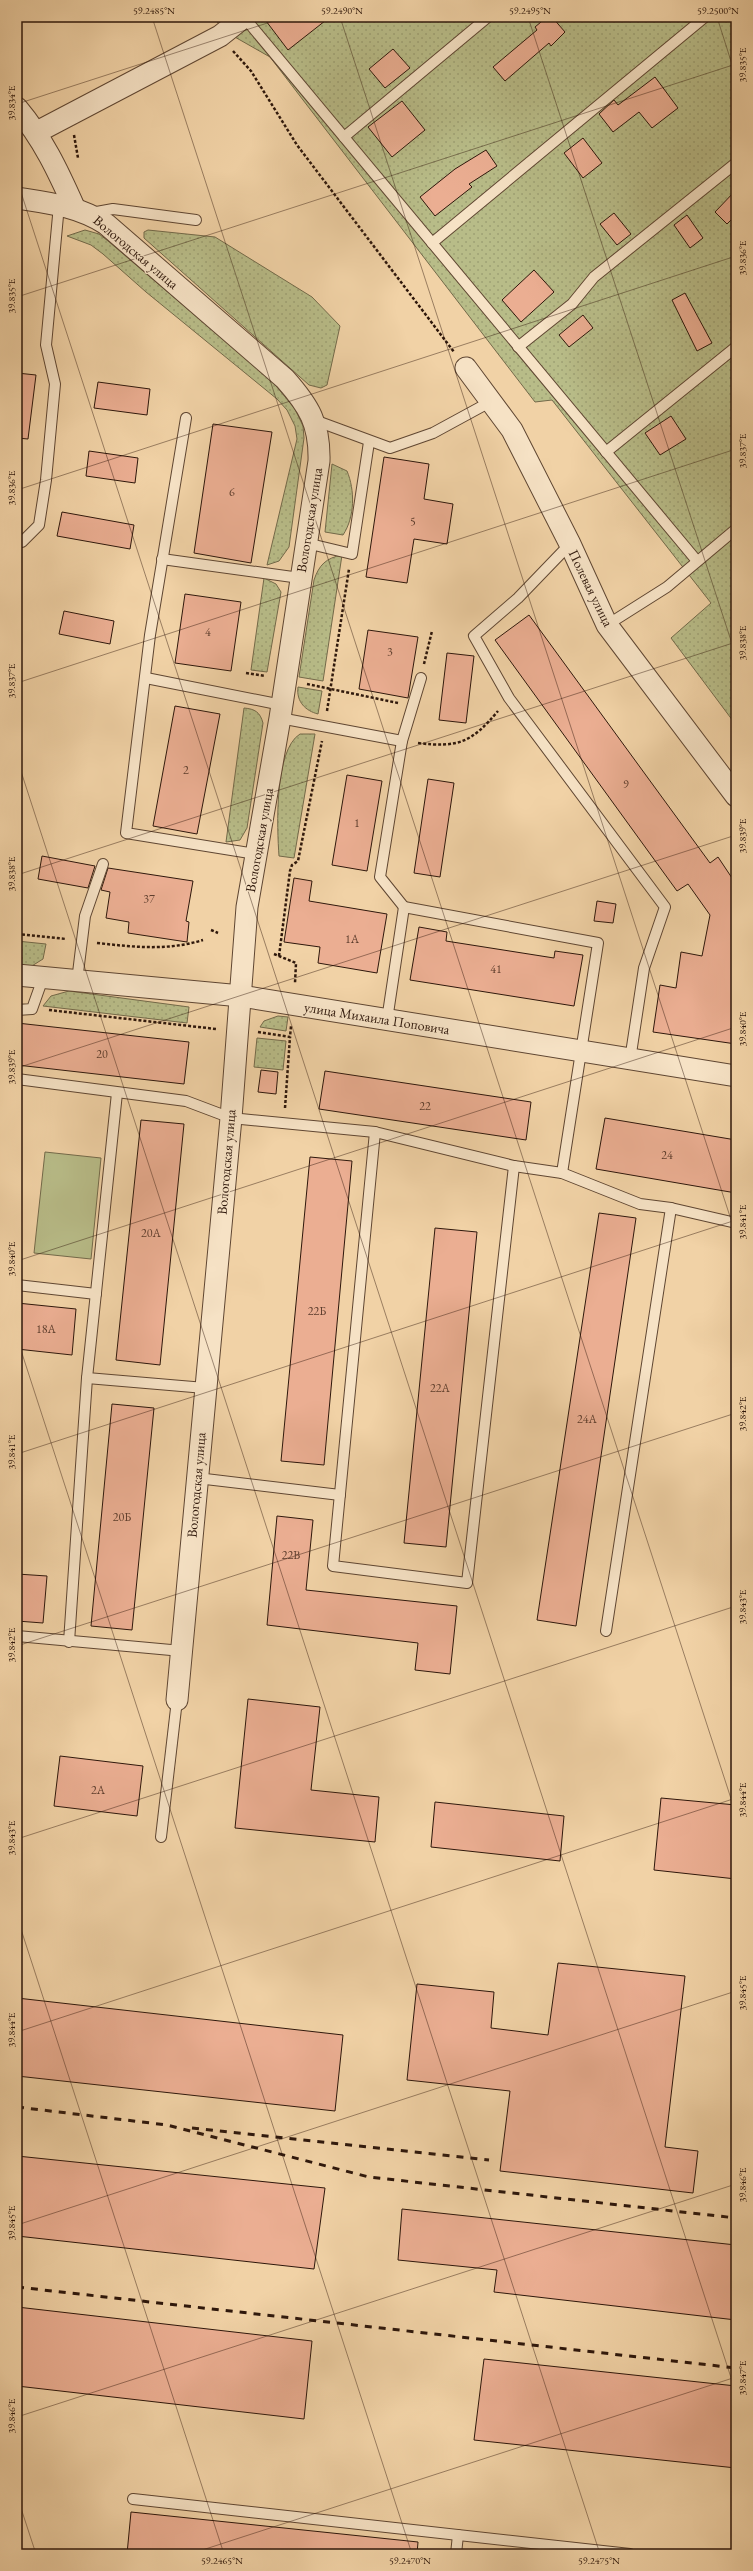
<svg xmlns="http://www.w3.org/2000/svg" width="753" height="2571" viewBox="0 0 753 2571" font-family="'EB Garamond',serif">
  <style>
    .grass { fill: url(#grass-dots); stroke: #736a4a }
    .park { fill: #b8bc88; stroke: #736a4a }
    .building { fill: #ebae92; stroke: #2e170b }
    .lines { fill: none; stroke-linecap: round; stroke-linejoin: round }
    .lane-casing { stroke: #5f4632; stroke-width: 12 }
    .street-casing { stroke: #5f4632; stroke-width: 23 }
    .path { stroke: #2e170b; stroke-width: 2.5; stroke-dasharray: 3 2; stroke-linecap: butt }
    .lane { stroke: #f6e2c5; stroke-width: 10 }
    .street { stroke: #f6e2c5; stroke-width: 21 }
    .rail { stroke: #2e170b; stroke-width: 3; stroke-dasharray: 7 7; stroke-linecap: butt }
    .ticks { fill: none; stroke: #2e170b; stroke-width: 1; stroke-opacity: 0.45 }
    .labels { text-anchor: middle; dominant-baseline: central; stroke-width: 3; stroke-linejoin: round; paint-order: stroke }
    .number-label { font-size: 12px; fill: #5d3d2d }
    .street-label { font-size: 14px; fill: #2e170b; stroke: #f6e2c5 }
    .neatline { fill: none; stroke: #2e170b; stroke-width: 1.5 }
    .ticks-label { font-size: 10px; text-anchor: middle; fill: #2e170b }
  </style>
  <defs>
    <pattern id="grass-dots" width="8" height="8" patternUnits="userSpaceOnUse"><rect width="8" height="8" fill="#b8bc88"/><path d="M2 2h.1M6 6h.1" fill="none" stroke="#9ea174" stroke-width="1.8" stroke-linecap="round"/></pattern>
  </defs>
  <rect width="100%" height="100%" fill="#f1d2a6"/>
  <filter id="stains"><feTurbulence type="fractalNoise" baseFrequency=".005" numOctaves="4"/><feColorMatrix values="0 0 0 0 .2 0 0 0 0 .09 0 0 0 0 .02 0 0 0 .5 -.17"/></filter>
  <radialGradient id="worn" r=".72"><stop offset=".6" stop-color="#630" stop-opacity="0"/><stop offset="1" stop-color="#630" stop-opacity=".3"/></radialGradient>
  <g class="grass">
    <path d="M213 17H736V725L671 638 711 603 552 400 535 402 270 57 226 32Z"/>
    <path d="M85 230 99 234 108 241 272 381 295 409 303 426 304 438 289 547 279 561 267 565 297 439 295 426 287 410 277 399 146 292 103 254 91 245 67 236Z"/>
    <path d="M148 230 215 237 312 297 340 326 327 385 321 388 309 385 144 238V232Z"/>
    <path d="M332 464 347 471C355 490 355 517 343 535L325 532Z"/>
    <path d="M342 555 323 681 299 677 314 580C319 565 326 558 342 555Z"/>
    <path d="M264 578 276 584 281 592 267 672 251 670Z"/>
    <path d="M298 687 322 691 318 714C306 711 296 702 298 687Z"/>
    <path d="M244 708C255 709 260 712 263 723L247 828 240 840 226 842Z"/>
    <path d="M300 734H315L294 858 279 856C277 828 274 750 300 734Z"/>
    <path d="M17 941 46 944 43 959 27 969 17 968Z"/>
    <path d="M69 991 189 1007 187 1023 43 1006 51 996Z"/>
    <path d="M278 1016 288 1017 286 1031 260 1027 264 1021Z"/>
    <path d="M257 1038 286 1041 283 1070 254 1067Z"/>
  </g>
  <path class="park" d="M45 1152 101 1158 91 1259 34 1253Z"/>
  <g class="building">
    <path d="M263 17H330L288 50Z"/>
    <path d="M547 17H552L565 32 551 46 549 43 505 81 493 67 537 30 535 27Z"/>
    <path d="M393 49 410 68 385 88 369 69Z"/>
    <path d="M655 77 678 108 652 128 639 112 613 132 599 114 614 100 618 105Z"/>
    <path d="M402 101 425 130 392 157 368 127Z"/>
    <path d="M583 138 602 163 583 178 564 153Z"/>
    <path d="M486 150 497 166 469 184 472 187 435 216 420 197 455 169Z"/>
    <path d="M736 190V215L727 224 715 212Z"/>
    <path d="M614 213 631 234 617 245 600 224Z"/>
    <path d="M687 215 703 238 690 248 674 225Z"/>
    <path d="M534 270 554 292 521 322 502 300Z"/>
    <path d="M685 293 712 343 697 351 672 300Z"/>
    <path d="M583 315 593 328 569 347 559 335Z"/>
    <path d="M17 373 36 375 28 439 17 438Z"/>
    <path d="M98 382 150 389 147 415 94 408Z"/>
    <path d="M671 416 686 439 660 455 645 433Z"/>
    <path d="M213 424 272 432 251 563 194 553Z"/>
    <path d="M89 451 138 458 135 483 86 476Z"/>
    <path d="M384 457 429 464 424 499 453 504 447 544 414 539 407 583 366 577Z"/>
    <path d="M62 512 134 525 130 549 57 536Z"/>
    <path d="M185 594 241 602 231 671 175 663Z"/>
    <path d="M64 611 114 621 110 644 59 634Z"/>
    <path d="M529 615 710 863 718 857 736 884V1044L653 1032 660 985 676 988 681 952 702 956 710 915 688 884 677 891 495 640Z"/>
    <path d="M368 630 418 637 408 698 359 689Z"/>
    <path d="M447 653 474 656 466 723 439 720Z"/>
    <path d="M175 706 220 714 197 834 153 826Z"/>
    <path d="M347 775 382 781 367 871 332 865Z"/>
    <path d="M428 779 454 783 440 877 414 873Z"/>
    <path d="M42 856 95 866 88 888 38 879Z"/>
    <path d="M108 868 193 881 186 921 189 922 187 942 128 933 129 922 106 918 110 892 101 890Z"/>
    <path d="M294 878 312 881 309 901 387 914 377 973 318 963 320 947 284 942Z"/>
    <path d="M597 901 616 904 613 923 594 921Z"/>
    <path d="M419 927 447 932 446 941 554 958 555 951 583 955 574 1006 410 980Z"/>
    <path d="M17 1023 189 1042 184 1084 17 1065Z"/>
    <path d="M261 1070 278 1072 276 1094 258 1092Z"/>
    <path d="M325 1071 531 1102 526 1140 319 1109Z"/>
    <path d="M605 1118 736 1140V1193L596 1169Z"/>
    <path d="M141 1120 184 1124 160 1365 116 1360Z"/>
    <path d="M310 1157 352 1161 324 1465 281 1461Z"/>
    <path d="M599 1213 636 1218 576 1626 537 1620Z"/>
    <path d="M435 1228 477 1232 446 1547 404 1543Z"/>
    <path d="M17 1303 76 1309 72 1355 17 1349Z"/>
    <path d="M112 1404 154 1408 132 1630 91 1626Z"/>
    <path d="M277 1516 313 1520 306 1590 457 1606 450 1674 415 1670 418 1643 267 1625Z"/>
    <path d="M17 1574 47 1576 43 1623 17 1621Z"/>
    <path d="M248 1699 320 1707 311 1790 379 1797 375 1842 235 1828Z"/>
    <path d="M60 1756 143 1766 137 1816 54 1806Z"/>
    <path d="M661 1798 736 1805V1879L654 1870Z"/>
    <path d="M435 1802 564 1816 560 1861 431 1847Z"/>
    <path d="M558 1963 685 1976 665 2147 698 2151 693 2193 500 2171 510 2091 407 2080 417 1984 494 1992 491 2028 548 2035Z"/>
    <path d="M17 1998 343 2035 335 2111 17 2076Z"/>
    <path d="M17 2156 325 2188 314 2269 17 2236Z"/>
    <path d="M402 2209 736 2245V2320L494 2292 497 2270 398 2260Z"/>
    <path d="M17 2307 312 2341 304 2419 17 2386Z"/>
    <path d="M484 2359 736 2386V2468L474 2440Z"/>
    <path d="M131 2512 418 2542 417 2554H127Z"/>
  </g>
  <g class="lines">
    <g class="lane-casing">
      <g id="lane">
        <path d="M244 17 697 561"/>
        <path d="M344 137 488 17"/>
        <path d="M91 213 113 209 196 220"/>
        <path d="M432 243 705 17"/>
        <path d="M518 347 572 304 594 277 736 163"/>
        <path d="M186 418 150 635 126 833 256 854"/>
        <path d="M314 420 390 448 433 433 490 402"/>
        <path d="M606 452 736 347"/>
        <path d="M17 542H22L39 525 46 480 55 384 46 345 59 205"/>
        <path d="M306 543 352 554 369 442"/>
        <path d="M570 544 518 598 474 636 509 698 665 907 644 968 630 1060"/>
        <path d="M162 559 300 578"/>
        <path d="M607 625 667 587 736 529"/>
        <path d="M146 678 282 705"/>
        <path d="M280 718 402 741"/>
        <path d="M404 907 380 877 402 741 421 678"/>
        <path d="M77 981 85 916 103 864"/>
        <path d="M17 1010 32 1009 43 978"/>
        <path d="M17 1079 186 1101 231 1118 375 1132 514 1166 562 1173 598 943 404 907 387 1020"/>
        <path d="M375 1132 333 1566 467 1583 514 1166"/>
        <path d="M562 1173 640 1204 671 1208 736 1223"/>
        <path d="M17 1285 96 1294"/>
        <path d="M87 1378 205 1388"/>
        <path d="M197 1478 340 1495"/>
        <path d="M606 1631 671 1208"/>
        <path d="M17 1636 182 1651"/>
        <path d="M69 1642 87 1378 117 1093"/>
        <path d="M161 1837 177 1700"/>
        <path d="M133 2499 630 2554"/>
        <path d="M456 2554 458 2535"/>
      </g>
    </g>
    <g class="street-casing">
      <g id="street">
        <path d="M17 108C43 139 58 171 74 207"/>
        <path d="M37 132 220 36 244 17"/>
        <path d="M17 198C49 203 78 206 106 224L285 379C309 406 320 424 319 461L280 718 247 907 231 1118 177 1700"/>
        <path d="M466 368 512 430 570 544 607 625 736 796"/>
        <path d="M17 975 241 996 736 1076"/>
      </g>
    </g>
    <g class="path">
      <path d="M233 51 251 71 297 145 454 352"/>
      <path d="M74 135 78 158"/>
      <path d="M424 664 432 631"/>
      <path d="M246 673 265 676"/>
      <path d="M307 684 398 703"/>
      <path d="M327 711 349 569"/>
      <path d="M418 743C459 748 472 742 498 711"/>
      <path d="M211 930 218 933"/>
      <path d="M17 934 66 939"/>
      <path d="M97 943C134 947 167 951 203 940"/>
      <path d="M274 954 296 963 295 983"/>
      <path d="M279 956 290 871 292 865 298 861 322 741"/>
      <path d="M49 1010 216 1029"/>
      <path d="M258 1032 290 1037 291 1026"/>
      <path d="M285 1108 290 1037"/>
    </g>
    <use href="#lane" class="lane"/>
    <use href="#street" class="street"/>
    <g class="rail">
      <path d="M17 2107 167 2125 369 2177 736 2218"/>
      <path d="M192 2128 489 2160"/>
      <path d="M17 2287 736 2368"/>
    </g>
  </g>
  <path class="ticks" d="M152 17 736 1814M340 17 736 1235M528 17 736 656M717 17 736 77M17 104 286 17M17 180 736 2393M17 297 736 64M17 490 736 256M17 683 736 449M17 759 600 2554M17 875 736 642M17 1068 736 835M17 1261 736 1027M17 1338 412 2554M17 1454 736 1220M17 1646 736 1413M17 1839 736 1606M17 1917 224 2554M17 2032 736 1798M17 2225 736 1991M17 2417 736 2184M17 2496 36 2554M190 2554 736 2377"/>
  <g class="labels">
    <g class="number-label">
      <text x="232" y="492">6</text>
      <text x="413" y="521">5</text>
      <text x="208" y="632">4</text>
      <text x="390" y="652">3</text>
      <text x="186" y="770">2</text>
      <text x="626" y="784">9</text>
      <text x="357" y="823">1</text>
      <text x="149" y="899">37</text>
      <text x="352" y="939">1А</text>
      <text x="496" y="969">41</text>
      <text x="102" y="1054">20</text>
      <text x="425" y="1106">22</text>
      <text x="667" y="1155">24</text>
      <text x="151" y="1233">20А</text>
      <text x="317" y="1311">22Б</text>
      <text x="46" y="1329">18А</text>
      <text x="440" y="1388">22А</text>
      <text x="587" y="1419">24А</text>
      <text x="122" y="1517">20Б</text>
      <text x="291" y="1555">22В</text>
      <text x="98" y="1790">2А</text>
    </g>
    <g class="street-label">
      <text transform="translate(136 252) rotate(40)">Вологодская улица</text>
      <text transform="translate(309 520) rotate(-81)">Вологодская улица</text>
      <text transform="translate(591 588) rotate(64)">Полевая улица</text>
      <text transform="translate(259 840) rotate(-80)">Вологодская улица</text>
      <text transform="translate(377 1018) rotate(9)">улица Михаила Поповича</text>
      <text transform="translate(226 1162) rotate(-85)">Вологодская улица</text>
      <text transform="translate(196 1485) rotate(-85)">Вологодская улица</text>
    </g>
  </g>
  <rect width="753" height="2571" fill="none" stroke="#f1d2a6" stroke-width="44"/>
  <rect x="22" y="22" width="709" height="2527" class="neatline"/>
  <g class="ticks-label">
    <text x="154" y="14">59.2485°N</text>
    <text x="342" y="14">59.2490°N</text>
    <text x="530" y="14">59.2495°N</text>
    <text x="718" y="14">59.2500°N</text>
    <text transform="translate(742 65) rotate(-90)" y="4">39.835°E</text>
    <text transform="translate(11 103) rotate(-90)" y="4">39.834°E</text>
    <text transform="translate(742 258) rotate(-90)" y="4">39.836°E</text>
    <text transform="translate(11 296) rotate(-90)" y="4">39.835°E</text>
    <text transform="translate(742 451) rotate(-90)" y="4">39.837°E</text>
    <text transform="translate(11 488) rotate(-90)" y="4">39.836°E</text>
    <text transform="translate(742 643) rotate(-90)" y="4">39.838°E</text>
    <text transform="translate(11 681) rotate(-90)" y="4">39.837°E</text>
    <text transform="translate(742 836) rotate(-90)" y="4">39.839°E</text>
    <text transform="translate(11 874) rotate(-90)" y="4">39.838°E</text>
    <text transform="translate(742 1029) rotate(-90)" y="4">39.840°E</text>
    <text transform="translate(11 1067) rotate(-90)" y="4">39.839°E</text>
    <text transform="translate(742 1222) rotate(-90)" y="4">39.841°E</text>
    <text transform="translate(11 1259) rotate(-90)" y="4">39.840°E</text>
    <text transform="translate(742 1414) rotate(-90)" y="4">39.842°E</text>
    <text transform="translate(11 1452) rotate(-90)" y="4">39.841°E</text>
    <text transform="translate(742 1607) rotate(-90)" y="4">39.843°E</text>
    <text transform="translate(11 1645) rotate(-90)" y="4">39.842°E</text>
    <text transform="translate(742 1800) rotate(-90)" y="4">39.844°E</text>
    <text transform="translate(11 1838) rotate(-90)" y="4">39.843°E</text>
    <text transform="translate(742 1993) rotate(-90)" y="4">39.845°E</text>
    <text transform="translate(11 2030) rotate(-90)" y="4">39.844°E</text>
    <text transform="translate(742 2185) rotate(-90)" y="4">39.846°E</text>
    <text transform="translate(11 2223) rotate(-90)" y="4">39.845°E</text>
    <text transform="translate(742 2378) rotate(-90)" y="4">39.847°E</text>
    <text transform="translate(11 2416) rotate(-90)" y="4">39.846°E</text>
    <text x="222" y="2564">59.2465°N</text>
    <text x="410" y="2564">59.2470°N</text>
    <text x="599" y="2564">59.2475°N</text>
  </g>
  <rect width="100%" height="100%" filter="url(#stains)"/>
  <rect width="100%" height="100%" fill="url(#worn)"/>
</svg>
